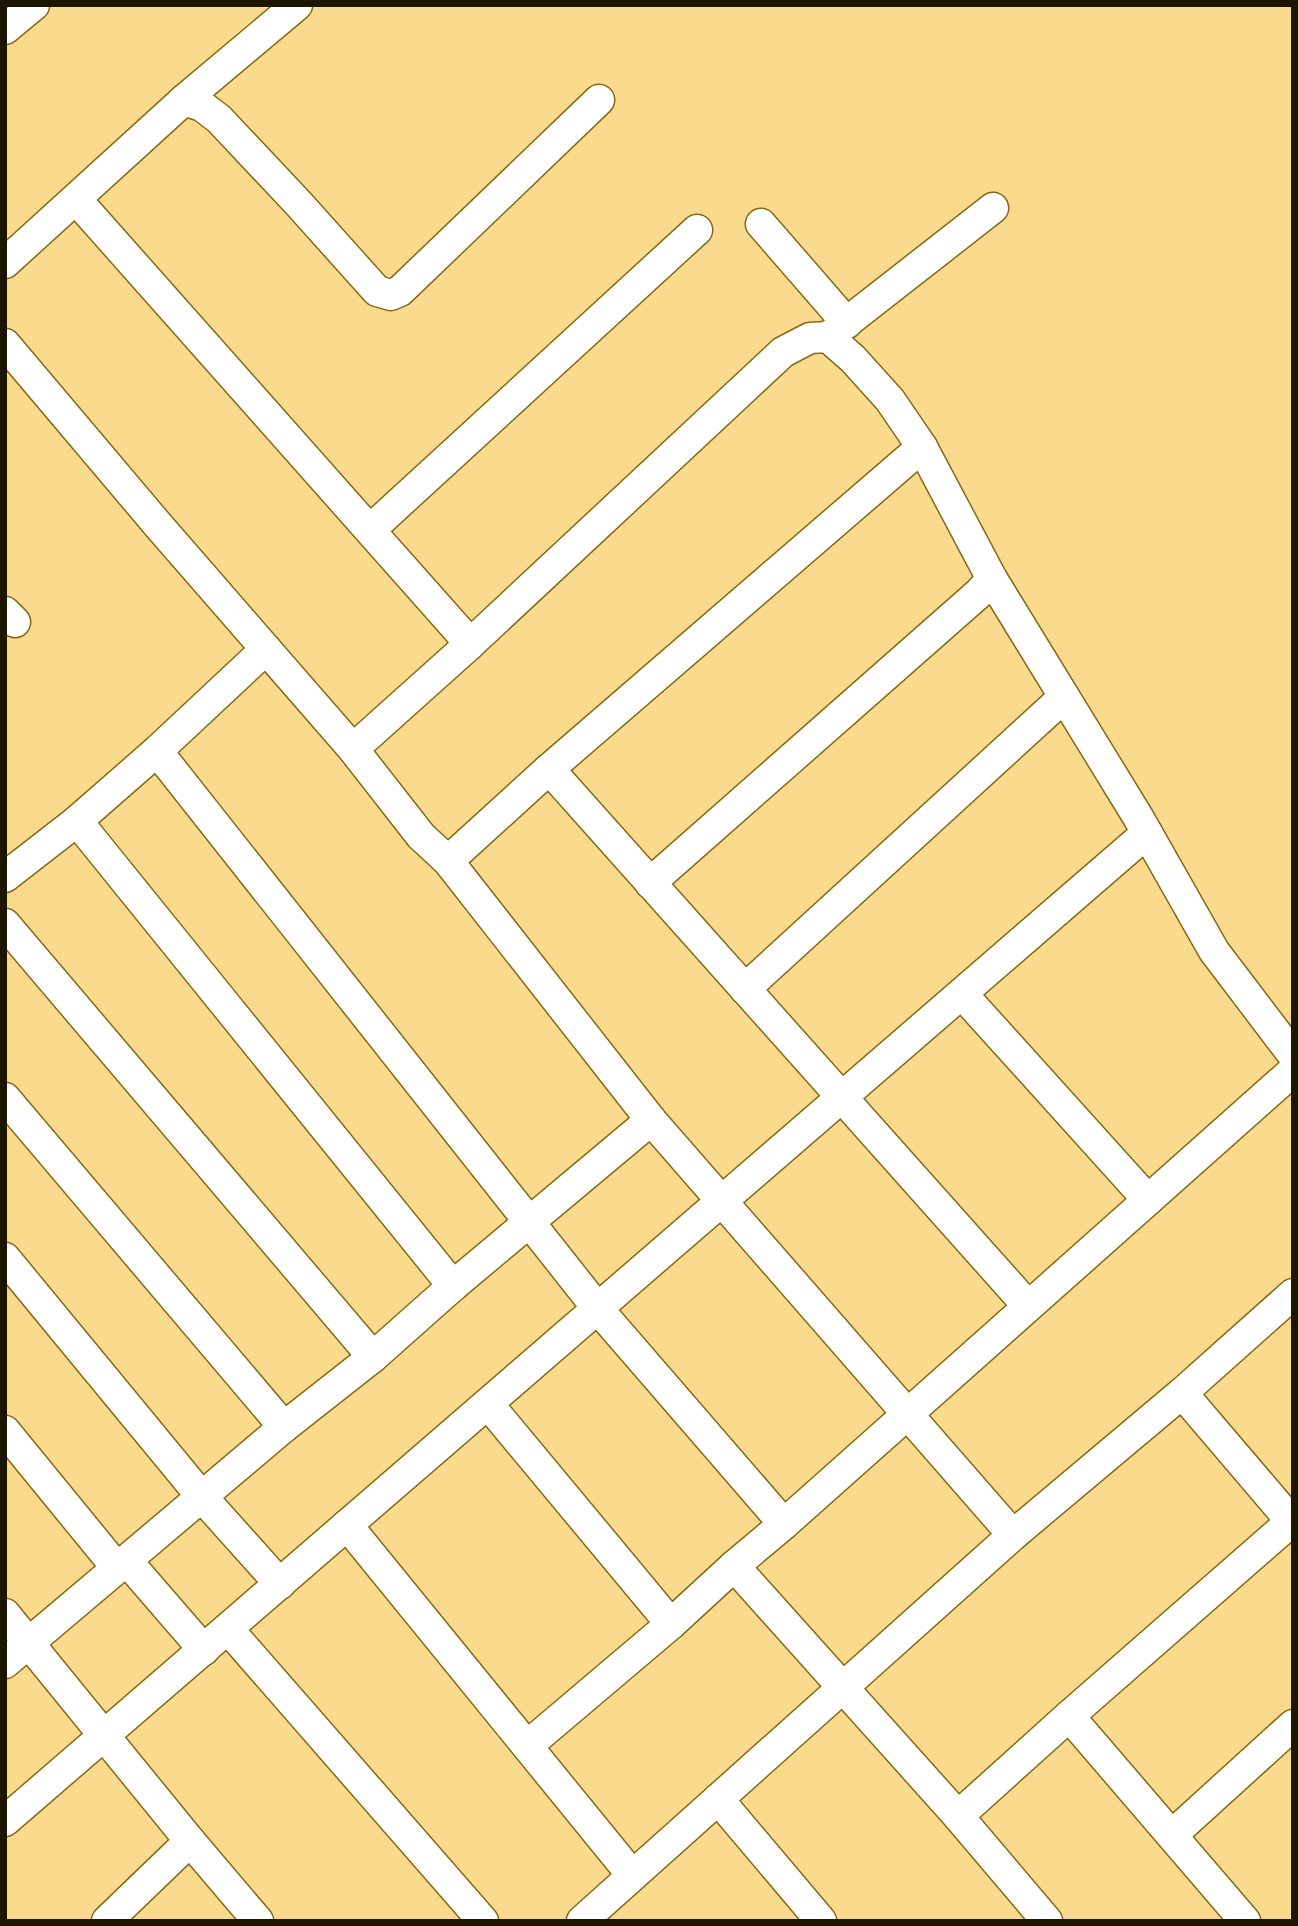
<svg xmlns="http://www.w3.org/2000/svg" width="1298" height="1926" viewBox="0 0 1298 1926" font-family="'DejaVu Sans',sans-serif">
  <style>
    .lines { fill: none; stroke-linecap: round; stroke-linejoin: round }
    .street-casing { stroke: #866914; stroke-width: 33 }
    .street { stroke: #fff; stroke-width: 30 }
  </style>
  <rect width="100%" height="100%" fill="#fadb8d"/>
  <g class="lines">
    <g class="street-casing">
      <g id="street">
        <path d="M5 29 34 5"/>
        <path d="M184 100 297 5"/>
        <path d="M73 202 82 206 459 631 469 645"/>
        <path d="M761 224 847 323"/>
        <path d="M5 263 184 100 202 106 219 119 299 204 377 291 391 295 400 291 599 100"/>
        <path d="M828 337 993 208"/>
        <path d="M5 344 158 525 353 749 421 836 448 861 651 1120 1013 1535"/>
        <path d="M370 530 697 230"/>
        <path d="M5 612 15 622"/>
        <path d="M353 749 469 645 783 352 810 338 828 337 853 359 890 400 922 447 992 579 1138 817 1214 951 1293 1055"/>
        <path d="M157 751 598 1309 784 1524"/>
        <path d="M549 769 1028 1306"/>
        <path d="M77 821 453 1286"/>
        <path d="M448 861 549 769 922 447"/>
        <path d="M5 877 77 821 157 751 266 649"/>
        <path d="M650 883 978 594 992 579"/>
        <path d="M5 924 373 1357"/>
        <path d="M745 989 1064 697"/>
        <path d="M963 995 1148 1200"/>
        <path d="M5 1098 284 1427"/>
        <path d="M5 1258 202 1497 280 1584"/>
        <path d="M1182 1393 1292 1522"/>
        <path d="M488 1404 671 1624"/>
        <path d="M5 1431 117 1568"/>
        <path d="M347 1525 632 1875"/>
        <path d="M127 1561 204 1650"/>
        <path d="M734 1566 958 1816 1047 1921"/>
        <path d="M5 1614 190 1841 258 1921"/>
        <path d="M228 1629 483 1921"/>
        <path d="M5 1663 284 1427 373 1357 454 1285 651 1120"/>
        <path d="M1069 1716 1245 1921"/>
        <path d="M527 1746 671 1624 734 1566 784 1524 1293 1071"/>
        <path d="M718 1799 821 1921"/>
        <path d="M958 1816 1069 1716 1293 1520"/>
        <path d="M5 1821 1147 833"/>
        <path d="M1172 1835 1293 1725"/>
        <path d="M107 1921 190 1841"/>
        <path d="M582 1921 1013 1535 1182 1393 1293 1294"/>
      </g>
    </g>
    <use href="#street" class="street"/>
  </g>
  <rect width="1298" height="1926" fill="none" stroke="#1e1500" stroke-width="14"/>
</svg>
